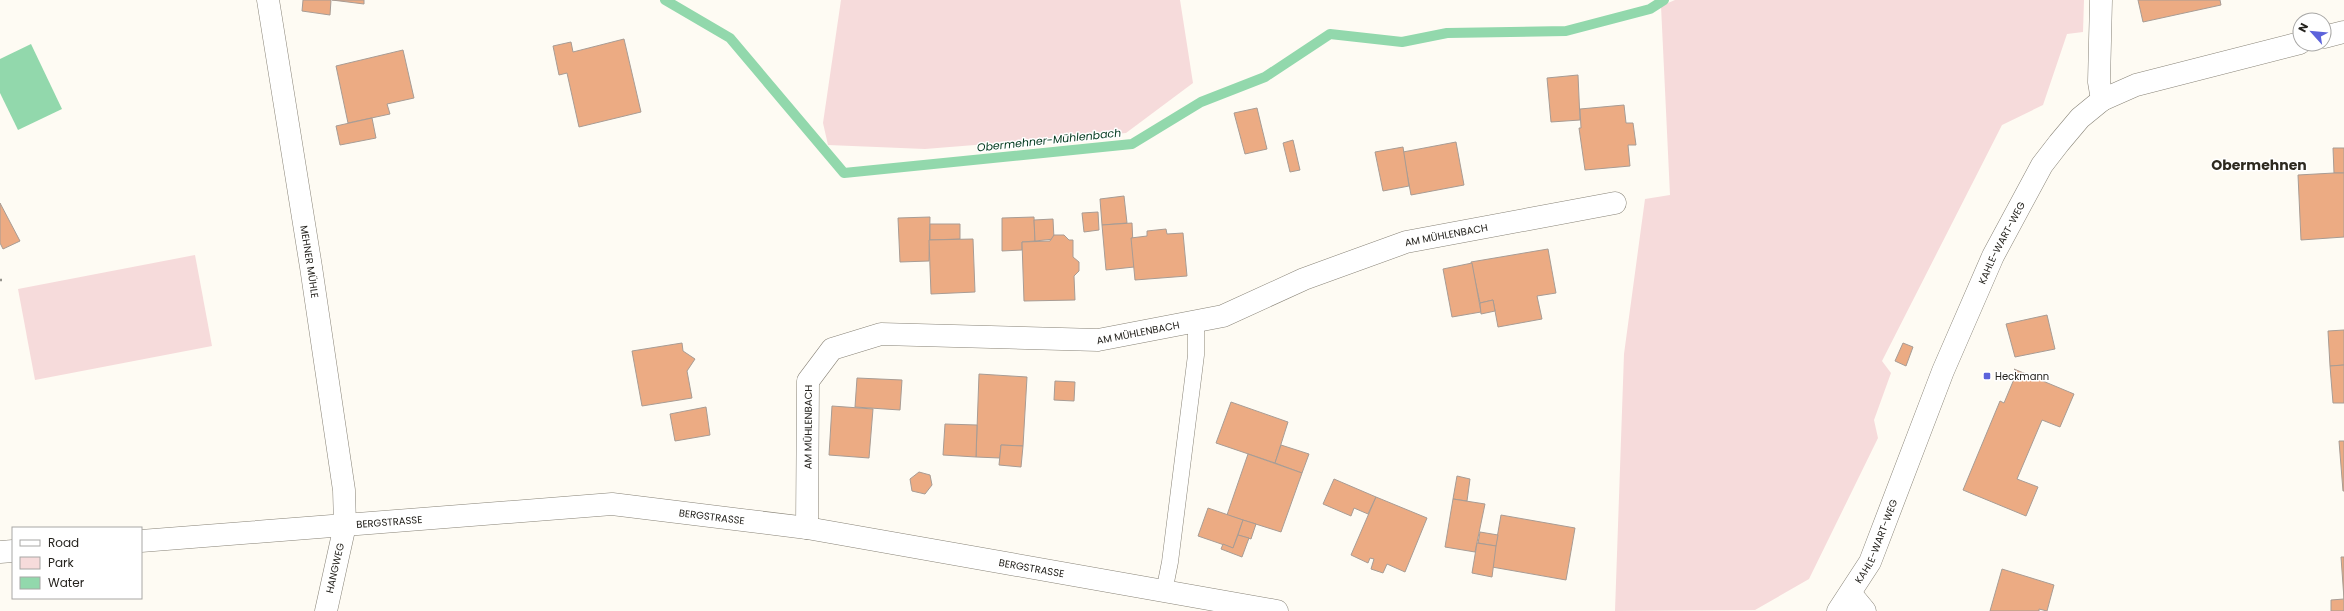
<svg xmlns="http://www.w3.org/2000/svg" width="2344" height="611" viewBox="0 0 2344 611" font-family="Poppins,sans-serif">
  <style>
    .green { fill: #f6dbdb }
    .water { fill: #92d8ac }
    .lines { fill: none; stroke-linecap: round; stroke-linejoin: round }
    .stream { stroke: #92d8ac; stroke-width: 10 }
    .building { fill: #ecab83; stroke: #a89c94 }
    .lane-casing { stroke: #888377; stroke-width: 17 }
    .street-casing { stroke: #888377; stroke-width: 23 }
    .secondary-casing { stroke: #888377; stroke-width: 23 }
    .path { stroke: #96948d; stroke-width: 2.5; stroke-dasharray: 2 3; stroke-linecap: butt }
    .lane { stroke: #fff; stroke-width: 16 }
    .street { stroke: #fff; stroke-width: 22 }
    .secondary { stroke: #fff; stroke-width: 22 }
    .poi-dot { fill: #5c63db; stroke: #fff; stroke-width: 1.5 }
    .labels { text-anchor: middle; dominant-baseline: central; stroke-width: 3; stroke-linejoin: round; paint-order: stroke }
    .street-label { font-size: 10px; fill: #25231e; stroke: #fff }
    .poi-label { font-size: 10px; fill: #25231e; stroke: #fff; text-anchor: start }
    .water-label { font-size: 11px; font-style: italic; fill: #00381d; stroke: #fff }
    .district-label { font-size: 14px; font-weight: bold; fill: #2e2a20; stroke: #fff }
  </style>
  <rect width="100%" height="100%" fill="#fefbf3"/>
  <g class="green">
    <path d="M841 0H1180L1193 83 1126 133 925 149 828 145 823 123Z"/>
    <path d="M1675 0H2084L2083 32 2067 34 2043 105 2002 125 1882 361 1891 373 1874 420 1878 438 1809 579 1755 610 1615 611 1624 354 1645 199 1670 195 1661 6Z"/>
    <path d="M195 255 212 346 35 380 18 289Z"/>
  </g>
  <path class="water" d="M31 44 62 109 18 130 0 93V59Z"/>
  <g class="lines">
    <path class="stream" d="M665 0 730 38 844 173 1132 144 1201 102 1265 77 1330 34 1402 42 1447 33 1566 31 1650 9 1664 0"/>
  </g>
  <g class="building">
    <path d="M303 0H331L330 15 302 11Z"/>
    <path d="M332 0H364V4Z"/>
    <path d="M2138 0H2220L2221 5 2143 22Z"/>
    <path d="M624 39 641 112 579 127 567 73 559 75 553 46 571 42 573 52Z"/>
    <path d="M403 50 414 98 387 104 390 114 348 123 336 66Z"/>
    <path d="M1578 75 1580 120 1551 122 1547 78Z"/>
    <path d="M1624 105 1626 123H1633L1636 145H1628L1630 166 1585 170 1579 128H1581L1580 109Z"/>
    <path d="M1257 108 1267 149 1245 154 1234 113Z"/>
    <path d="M372 118 376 138 340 145 336 126Z"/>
    <path d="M1293 140 1300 170 1290 172 1283 143Z"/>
    <path d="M1456 142 1464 185 1411 195 1403 152Z"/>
    <path d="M1403 147 1409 186 1383 191 1375 152Z"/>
    <path d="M2333 148H2344V173H2334Z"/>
    <path d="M2334 173H2344V237L2301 240 2298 175Z"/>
    <path d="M1124 196 1127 223 1102 225 1100 199Z"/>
    <path d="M0 203 20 241 3 249 0 243Z"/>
    <path d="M1098 212 1099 230 1084 232 1082 213Z"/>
    <path d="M930 217 929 261 900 262 898 218Z"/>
    <path d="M1034 217 1035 241 1022 242V250L1002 251V218Z"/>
    <path d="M1053 219 1054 239 1035 241 1034 220Z"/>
    <path d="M1132 223 1134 267 1106 270 1102 225Z"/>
    <path d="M930 224H960V239L930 240Z"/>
    <path d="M1166 229 1167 234 1183 233 1187 276 1135 280 1131 238 1147 236V231Z"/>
    <path d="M1054 235H1064L1069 240H1073V257L1079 262V271L1074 276 1075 300 1024 301 1022 242 1050 241Z"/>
    <path d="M973 239 975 292 931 294 929 240Z"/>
    <path d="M1548 249 1556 293 1537 296 1542 319 1498 327 1493 300 1480 303 1471 262Z"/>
    <path d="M1472 263 1481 312 1452 317 1443 269Z"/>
    <path d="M1493 300 1495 311 1481 314 1480 303Z"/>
    <path d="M2047 315 2055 349 2015 357 2006 324Z"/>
    <path d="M2344 330V365L2330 366 2328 331Z"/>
    <path d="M682 343 683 351 695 359 687 371 692 398 642 406 632 351Z"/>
    <path d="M1903 343 1913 347 1906 366 1895 361Z"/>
    <path d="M2344 365V403H2333L2330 366Z"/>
    <path d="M2014 369 2074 394 2060 427 2042 420 2017 479 2038 487 2026 516 1963 490 2000 401 2004 403 2017 372Z"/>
    <path d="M979 374 1027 377 1023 446 1001 445 1000 458 976 457Z"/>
    <path d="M857 378 902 380 900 410 855 407Z"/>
    <path d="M1055 381 1075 382 1074 401 1054 400Z"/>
    <path d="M1231 402 1288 422 1275 463 1216 443Z"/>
    <path d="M832 406 873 409 869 458 829 455Z"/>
    <path d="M706 407 710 435 675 441 670 414Z"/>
    <path d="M945 424 977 425 976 457 943 455Z"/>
    <path d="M2339 441H2344V491H2343Z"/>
    <path d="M1001 445 1023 446 1021 467 999 465Z"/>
    <path d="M1281 445 1309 454 1302 473 1275 463Z"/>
    <path d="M1248 454 1302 473 1281 532 1227 515Z"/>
    <path d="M919 472 930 475 932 485 925 494 912 491 910 479Z"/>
    <path d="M1457 476 1470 479 1467 501 1453 499Z"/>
    <path d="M1334 479 1376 497 1368 514 1354 508 1351 516 1323 504Z"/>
    <path d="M1376 497 1427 518 1405 572 1387 564 1383 573 1371 569 1374 559 1370 558 1368 563 1351 555Z"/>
    <path d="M1453 499 1485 504 1475 552 1445 547Z"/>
    <path d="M1208 508 1243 520 1233 548 1198 536Z"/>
    <path d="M1501 515 1575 528 1566 580 1492 567Z"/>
    <path d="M1243 520 1256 524 1251 539 1238 535Z"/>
    <path d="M1480 532 1498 535 1496 546 1478 543Z"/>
    <path d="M1238 535 1249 538 1242 557 1221 549 1223 544 1233 548Z"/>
    <path d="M1477 543 1496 546 1492 577 1472 573Z"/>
    <path d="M2341 557H2344V611H2331V600L2344 599Z"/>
    <path d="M2002 569 2054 585 2047 611 2039 609V611H1990Z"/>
  </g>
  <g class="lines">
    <g class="lane-casing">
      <path id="lane" d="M1164 592 1170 562 1196 355V321"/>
    </g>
    <g class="street-casing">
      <g id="street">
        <path id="s1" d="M268 0 311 267 344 490 345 525 326 611"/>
        <path d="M2101 0 2099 82 2102 100"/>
        <path id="s2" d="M807 528 808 381 832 349 881 334 1098 340 1223 316 1304 279 1406 242 1615 203"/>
        <path d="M1851 594 1865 611"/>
      </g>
    </g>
    <g class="secondary-casing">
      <g id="secondary">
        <path d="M2324 37 2344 32"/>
        <path id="s3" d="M141 541 612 504 807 528 1277 611"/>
        <path d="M0 552 13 551"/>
        <path id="s4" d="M1838 611 1870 562 1943 371 1993 256 2042 165 2059 143 2080 118 2102 100 2136 85 2300 43"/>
      </g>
    </g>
    <path class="path" d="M0 280H5"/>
    <use href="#lane" class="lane"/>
    <use href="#street" class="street"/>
    <use href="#secondary" class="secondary"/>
  </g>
  <rect class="poi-dot" x="1983" y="372" width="8" height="8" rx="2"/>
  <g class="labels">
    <g class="street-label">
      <text stroke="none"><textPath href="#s2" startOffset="821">AM MÜHLENBACH</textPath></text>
      <text stroke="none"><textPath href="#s4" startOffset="404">KAHLE-WART-WEG</textPath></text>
      <text stroke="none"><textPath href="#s1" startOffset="265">MEHNER MÜHLE</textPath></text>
      <text stroke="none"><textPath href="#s2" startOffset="496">AM MÜHLENBACH</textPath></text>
      <text stroke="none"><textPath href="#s2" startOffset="101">AM MÜHLENBACH</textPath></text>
      <text stroke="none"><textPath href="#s3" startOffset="573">BERGSTRASSE</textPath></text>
      <text stroke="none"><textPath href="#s3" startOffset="249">BERGSTRASSE</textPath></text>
      <text stroke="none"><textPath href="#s4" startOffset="80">KAHLE-WART-WEG</textPath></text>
      <text transform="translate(335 568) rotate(-77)">HANGWEG</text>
      <text stroke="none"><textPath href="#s3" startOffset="897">BERGSTRASSE</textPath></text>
    </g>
    <g class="poi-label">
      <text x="1995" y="376">Heckmann</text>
    </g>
    <g class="water-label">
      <text transform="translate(1049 140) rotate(-6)">Obermehner-Mühlenbach</text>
    </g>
    <g class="district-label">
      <text x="2259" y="165">Obermehnen</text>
    </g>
  </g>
  <rect x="12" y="527" width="130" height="72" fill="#ffffff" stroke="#a8a7a5"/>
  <rect x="20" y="540" width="20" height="6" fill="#ffffff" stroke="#a8a7a5"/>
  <text x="48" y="547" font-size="12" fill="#25231e">Road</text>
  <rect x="20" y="557" width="20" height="12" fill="#f6dbdb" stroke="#a8a7a5"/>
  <text x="48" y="567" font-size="12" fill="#25231e">Park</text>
  <rect x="20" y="577" width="20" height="12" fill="#92d8ac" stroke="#a8a7a5"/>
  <text x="48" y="587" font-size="12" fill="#25231e">Water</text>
  <g transform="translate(2312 32) rotate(297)"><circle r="19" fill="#ffffff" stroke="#a8a7a5"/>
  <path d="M0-3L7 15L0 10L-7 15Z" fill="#5c63db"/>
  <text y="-6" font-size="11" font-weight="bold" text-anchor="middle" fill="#25231e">N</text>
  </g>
</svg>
